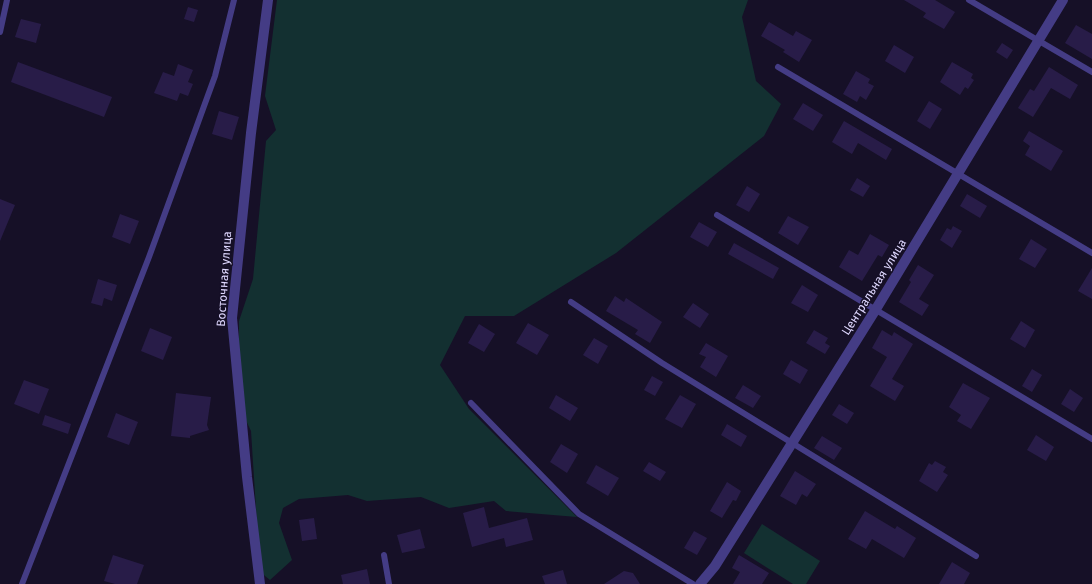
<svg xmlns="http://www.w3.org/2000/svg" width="1092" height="584" viewBox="0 0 1092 584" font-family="'Fira Sans',sans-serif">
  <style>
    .green { fill: #133031 }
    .building { fill: #281c48 }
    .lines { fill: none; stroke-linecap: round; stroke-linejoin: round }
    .service { stroke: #443c85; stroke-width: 6 }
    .minor { stroke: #443c85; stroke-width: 10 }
    .labels { text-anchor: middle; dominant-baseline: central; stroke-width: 3; stroke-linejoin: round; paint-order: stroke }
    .street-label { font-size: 12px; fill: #ded7fe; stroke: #161027 }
  </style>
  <rect width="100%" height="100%" fill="#161027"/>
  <g class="green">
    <path d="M277 0H748L742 17 756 81 781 104 764 136 616 253 514 316H465L440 365 469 409 577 517 506 511 494 501 449 508 421 497 367 501 348 495 299 499 283 508 279 523 292 560 270 580 260 572 251 431 239 406V321L253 279 266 141 276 130 265 96Z"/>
    <path d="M762 524 820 561 806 584H793L744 553Z"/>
  </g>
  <g class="building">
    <path d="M904 0H935L955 12 944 29 923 17 926 13Z"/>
    <path d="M188 7 198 10 194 22 184 19Z"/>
    <path d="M21 19 41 24 36 43 15 37Z"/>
    <path d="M769 22 793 36 796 31 812 40 799 62 783 52 785 50 761 36Z"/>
    <path d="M1076 25 1092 34V59L1065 43Z"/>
    <path d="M1002 43 1013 50 1007 59 996 52Z"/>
    <path d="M894 45 914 57 905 73 885 61Z"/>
    <path d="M18 62 112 97 104 117 11 82Z"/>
    <path d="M952 62 973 74 971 78 974 80 968 89 965 87 960 95 940 82Z"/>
    <path d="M178 64 193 70 188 82 193 84 188 96 180 93 177 101 154 93 163 72 174 76Z"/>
    <path d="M1049 67 1078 85 1070 99 1051 88 1033 117 1018 108 1030 89 1034 91Z"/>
    <path d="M856 71 870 79 868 83 874 86 866 100 860 96 857 102 843 94Z"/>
    <path d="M929 101 942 109 930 129 917 121Z"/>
    <path d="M803 103 823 115 813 131 793 119Z"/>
    <path d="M219 111 239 117 232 140 212 134Z"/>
    <path d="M844 121 892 149 886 160 858 143 852 154 832 142Z"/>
    <path d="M1029 131 1063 151 1051 171 1025 155 1030 146 1023 141Z"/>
    <path d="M857 178 870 186 863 197 850 190Z"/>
    <path d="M747 186 760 194 749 212 736 205Z"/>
    <path d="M967 194 987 206 980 218 960 206Z"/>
    <path d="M0 199 15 205 0 241Z"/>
    <path d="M120 214 139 221 130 244 112 237Z"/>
    <path d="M788 216 809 227 798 245 778 233Z"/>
    <path d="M699 222 717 232 708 247 690 237Z"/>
    <path d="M953 226 962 231 952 248 940 240 947 228 951 230Z"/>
    <path d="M870 234 889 245 882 257 878 255 862 281 839 267 849 250 858 255Z"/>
    <path d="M1031 239 1047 249 1035 268 1019 259Z"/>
    <path d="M734 243 779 268 773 279 728 254Z"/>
    <path d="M918 265 934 275 919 299 929 305 922 316 899 302 911 282 909 280Z"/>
    <path d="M1092 268V299L1078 291Z"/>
    <path d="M98 279 117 285 112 301 104 298 102 306 91 303Z"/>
    <path d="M802 285 818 295 808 312 791 303Z"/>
    <path d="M615 296 624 302 626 298 662 322 650 343 635 334 638 330 606 311Z"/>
    <path d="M693 303 709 314 700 328 683 317Z"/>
    <path d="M1021 321 1035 330 1025 348 1010 339Z"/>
    <path d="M528 323 549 335 537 355 516 343Z"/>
    <path d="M479 324 495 334 484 352 468 343Z"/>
    <path d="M150 328 172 337 163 360 141 351Z"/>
    <path d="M814 330 828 338 825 343 830 346 825 354 806 343Z"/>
    <path d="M882 330 892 336 894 332 913 344 892 379 904 386 895 401 870 386 887 357 872 348Z"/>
    <path d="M594 338 608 346 598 364 583 355Z"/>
    <path d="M706 343 728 356 716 377 700 367 706 357 699 354Z"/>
    <path d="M791 360 808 370 800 384 783 374Z"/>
    <path d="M1032 369 1042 375 1032 392 1022 386Z"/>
    <path d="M652 376 663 382 655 396 644 390Z"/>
    <path d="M24 380 49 389 39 414 14 404Z"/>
    <path d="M963 383 990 398 971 429 957 421 961 415 949 407Z"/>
    <path d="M743 385 761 396 753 408 735 398Z"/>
    <path d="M1070 389 1083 398 1074 412 1061 404Z"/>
    <path d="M176 393 211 397 207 425 209 430 190 436V438L171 436Z"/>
    <path d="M556 395 578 408 570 421 549 408Z"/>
    <path d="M680 395 696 404 682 428 665 419Z"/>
    <path d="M839 404 854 413 847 424 832 415Z"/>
    <path d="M116 413 138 422 129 445 107 437Z"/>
    <path d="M45 415 71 424 68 434 42 425Z"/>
    <path d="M727 424 747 436 741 447 721 435Z"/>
    <path d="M1036 435 1054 447 1046 461 1027 450Z"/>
    <path d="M822 436 842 448 834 460 814 448Z"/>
    <path d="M561 444 578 454 567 473 550 462Z"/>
    <path d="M935 461 946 467 943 472 948 475 937 492 919 481 929 463 932 465Z"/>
    <path d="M649 462 666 472 660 481 643 471Z"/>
    <path d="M596 465 619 478 608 496 586 483Z"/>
    <path d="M795 471 816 484 807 497 802 494 796 505 780 496Z"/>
    <path d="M727 482 741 491 736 501 733 500 722 518 710 511Z"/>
    <path d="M484 507 489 528 527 518 533 540 506 547 504 538 472 547 463 513Z"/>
    <path d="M865 511 895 529 897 526 916 538 904 558 872 539 866 549 848 539Z"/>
    <path d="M314 518 317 539 302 541 299 520Z"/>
    <path d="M420 529 425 548 402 553 397 535Z"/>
    <path d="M694 531 707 538 697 555 684 548Z"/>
    <path d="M113 555 144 565 137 584H115L104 581Z"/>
    <path d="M739 555 769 573 762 584H733L740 572 732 568Z"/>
    <path d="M952 562 970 573 964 584H939Z"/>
    <path d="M367 569 370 584H343L341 575Z"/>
    <path d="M563 570 567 584H545L542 576Z"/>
    <path d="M624 571 633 573 640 584H604Z"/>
  </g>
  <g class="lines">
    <g class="service">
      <path d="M969 0 1092 72"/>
      <path d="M0 32 7 0"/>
      <path d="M778 67 1092 253"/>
      <path d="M717 215 1092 439"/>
      <path d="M571 302 662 363 976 556"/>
      <path d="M471 403 579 514 693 584"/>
      <path d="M384 555 389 584"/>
      <path d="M22 584 149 257 215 76 234 0"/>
    </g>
    <g class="minor">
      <path d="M260 584 247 477 232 318 251 133 268 0"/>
      <path d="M700 584 715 566 876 309 1063 0"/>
    </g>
  </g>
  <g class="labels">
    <g class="street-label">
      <text transform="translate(224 279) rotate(-86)">Восточная улица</text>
      <text transform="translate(874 287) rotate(-58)">Центральная улица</text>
    </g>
  </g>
</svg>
